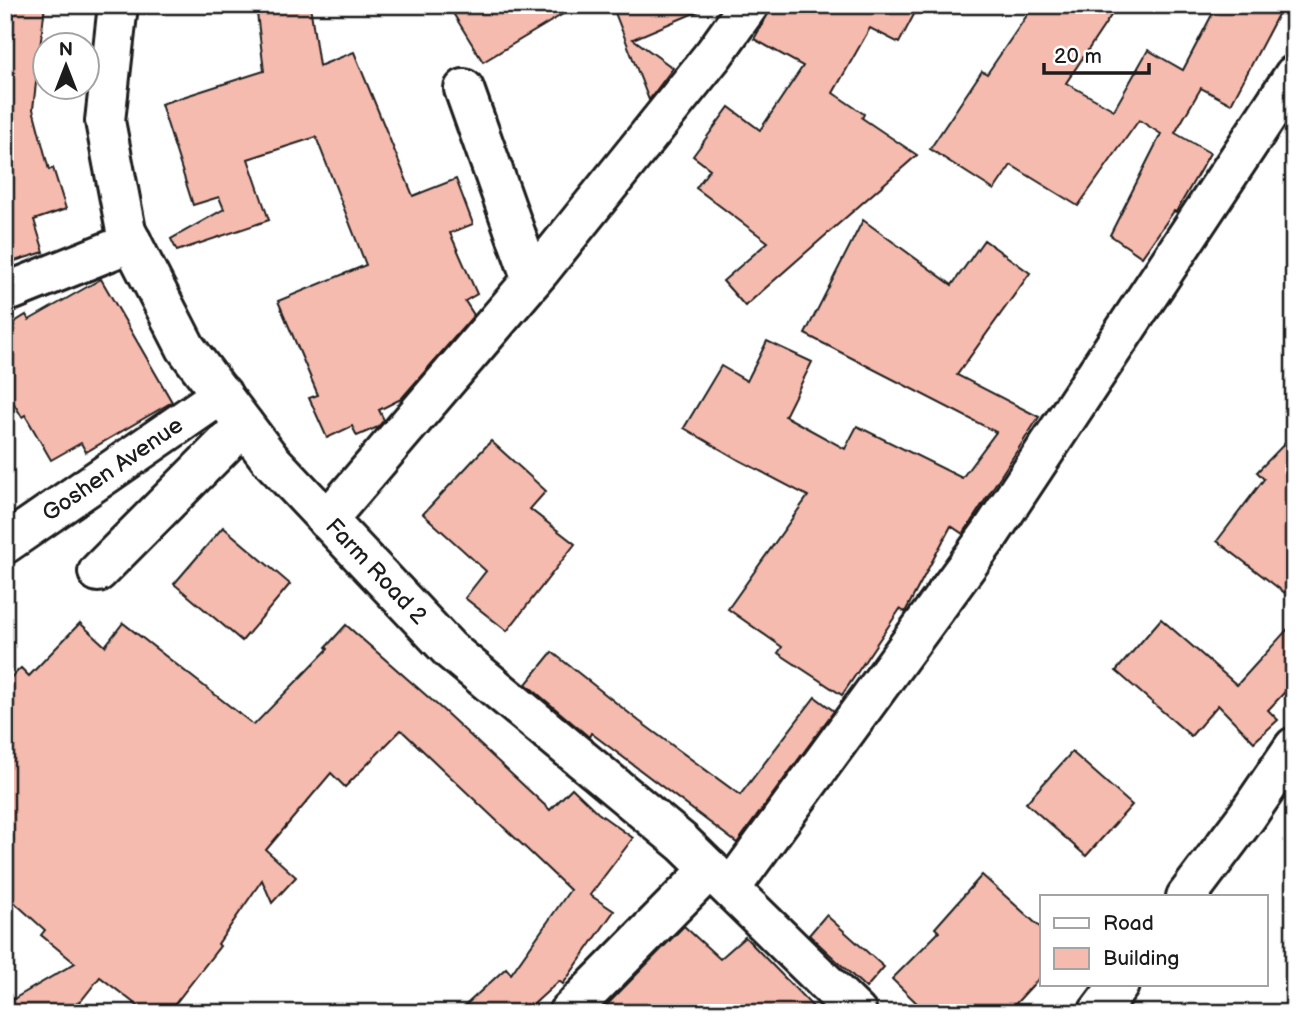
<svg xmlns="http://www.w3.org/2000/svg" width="1299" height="1018" viewBox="0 0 1299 1018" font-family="'Balsamiq Sans',sans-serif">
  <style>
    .building { fill: #f5bbae; stroke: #1c1c1c; stroke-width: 2 }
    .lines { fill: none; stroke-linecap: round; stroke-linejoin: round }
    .minor-casing { stroke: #1c1c1c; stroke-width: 44 }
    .minor { stroke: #fff; stroke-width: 38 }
    .labels { text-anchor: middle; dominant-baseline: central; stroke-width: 6; stroke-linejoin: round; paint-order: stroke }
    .street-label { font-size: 23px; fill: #1c1c1c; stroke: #fff }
  </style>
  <rect width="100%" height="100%" fill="#fff"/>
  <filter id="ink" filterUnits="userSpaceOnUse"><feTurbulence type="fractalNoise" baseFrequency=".0143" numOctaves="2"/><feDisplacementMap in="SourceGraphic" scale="14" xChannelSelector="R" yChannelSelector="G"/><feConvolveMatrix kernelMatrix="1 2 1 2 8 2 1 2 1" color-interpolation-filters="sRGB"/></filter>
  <g filter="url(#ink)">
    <g class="building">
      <path d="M5 5H45L33 109 49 170 53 168 66 209 34 220 44 252 5 264Z"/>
      <path d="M256 5H310L319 66 354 52 413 196 456 179 473 224 450 233 477 294 465 301 474 315 401 399 379 410 384 420 378 427 357 436 352 426 327 438 309 398 318 395 278 301 366 265 316 137 248 159 269 220 177 251 171 239 224 209 219 197 193 205 161 104 264 71Z"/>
      <path d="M448 5H578L483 62Z"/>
      <path d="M612 5H713L633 39 673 68 649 100Z"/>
      <path d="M773 5H919L899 43 870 28 833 93 864 114 862 118 917 155 745 306 723 281 768 242 696 188 710 169 693 156 729 107 760 130 803 66 754 39Z"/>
      <path d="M1034 5H1118L1066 83 1114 110 1148 50 1183 70 1217 5H1283L1231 104 1201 88 1175 133 1210 153 1176 212 1174 211 1142 257 1110 235 1161 134 1139 120 1078 206 1011 165 994 190 930 149 982 71 987 74Z"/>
      <path d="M863 220 952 285 984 240 1030 273 957 375 1039 417 963 534 951 526 905 612 900 609 842 695 778 653 782 647 728 609 808 496 739 460 684 428 721 366 747 381 767 341 812 362 785 416 845 449 857 426 962 478 996 432 805 334Z"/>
      <path d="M101 279 172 402 86 452 81 443 51 460 25 415 22 417 5 389V328L26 315 29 320Z"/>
      <path d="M1294 434V600L1217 541 1264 479 1257 472Z"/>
      <path d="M491 441 546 491 530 509 575 544 507 631 465 598 486 571 423 514Z"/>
      <path d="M223 527 290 584 242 641 174 584Z"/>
      <path d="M1161 619 1237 685 1294 622V682L1268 710 1278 720 1254 742 1218 705 1191 736 1116 671Z"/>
      <path d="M80 623 105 646 123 623 254 725 328 649 326 647 346 625 444 711 550 810 572 788 598 813 633 838 590 895 614 911 563 984 559 981 524 1013H457L506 968 511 974 570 890 401 730 345 787 331 773 266 850 296 877 272 903 262 880 218 944 220 946 168 1013H147L100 977 81 1001 59 1013H5V1004L75 963 41 935 45 930 5 894V683L21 668 29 676Z"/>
      <path d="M552 652 639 721 740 795 815 697 834 711 737 843 591 733 589 737 526 684Z"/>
      <path d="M1072 752 1132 805 1086 856 1026 803Z"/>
      <path d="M982 875 1042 929V975L1007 1013H927L892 979 939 932 935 928Z"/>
      <path d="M826 915 884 967 866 988 809 935Z"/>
      <path d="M684 926 720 959 745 937 819 1013H599Z"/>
    </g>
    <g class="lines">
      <g class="minor-casing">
        <g id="minor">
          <path id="s1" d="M118 5 105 121 126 231 186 348 270 459 450 650 683 843 857 1013"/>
          <path d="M464 89 532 280"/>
          <path d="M5 291 13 290 132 242"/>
          <path d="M327 520 539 272 714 54 749 5"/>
          <path id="s2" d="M5 544 222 394"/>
          <path d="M98 572 244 425"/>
          <path d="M731 888 990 534 1294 75"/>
          <path d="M1186 897 1247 816 1294 747"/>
          <path d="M568 1013 710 869"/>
          <path d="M1098 1013 1119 985"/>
        </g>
      </g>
      <use href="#minor" class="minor"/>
    </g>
  </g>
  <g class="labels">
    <g class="street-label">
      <text stroke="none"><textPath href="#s2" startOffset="131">Goshen Avenue</textPath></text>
      <text stroke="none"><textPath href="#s1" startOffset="654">Farm Road 2</textPath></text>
    </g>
  </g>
  <rect width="1299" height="1018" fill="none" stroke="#fff" stroke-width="28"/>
  <rect x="14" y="14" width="1271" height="990" fill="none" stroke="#1c1c1c" stroke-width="2.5" filter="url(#ink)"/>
  <rect x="1040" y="895" width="228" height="91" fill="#ffffff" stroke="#a4a4a4" stroke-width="2"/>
  <rect x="1054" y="918" width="35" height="10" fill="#ffffff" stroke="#a4a4a4" stroke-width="2"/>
  <text x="1103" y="930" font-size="21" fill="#1c1c1c">Road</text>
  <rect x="1054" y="948" width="35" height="21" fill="#f5bbae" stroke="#a4a4a4" stroke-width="2"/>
  <text x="1103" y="965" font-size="21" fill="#1c1c1c">Building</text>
  <g transform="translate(66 66)"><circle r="33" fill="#ffffff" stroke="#a4a4a4" stroke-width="2"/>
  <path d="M0-5L12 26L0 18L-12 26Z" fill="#1c1c1c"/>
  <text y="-10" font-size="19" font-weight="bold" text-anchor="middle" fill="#1c1c1c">N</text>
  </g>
  <path d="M1044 63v10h105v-10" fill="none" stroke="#1c1c1c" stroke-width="3.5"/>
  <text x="1054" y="63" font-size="21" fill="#1c1c1c" stroke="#ffffff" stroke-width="5" paint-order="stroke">20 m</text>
</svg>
